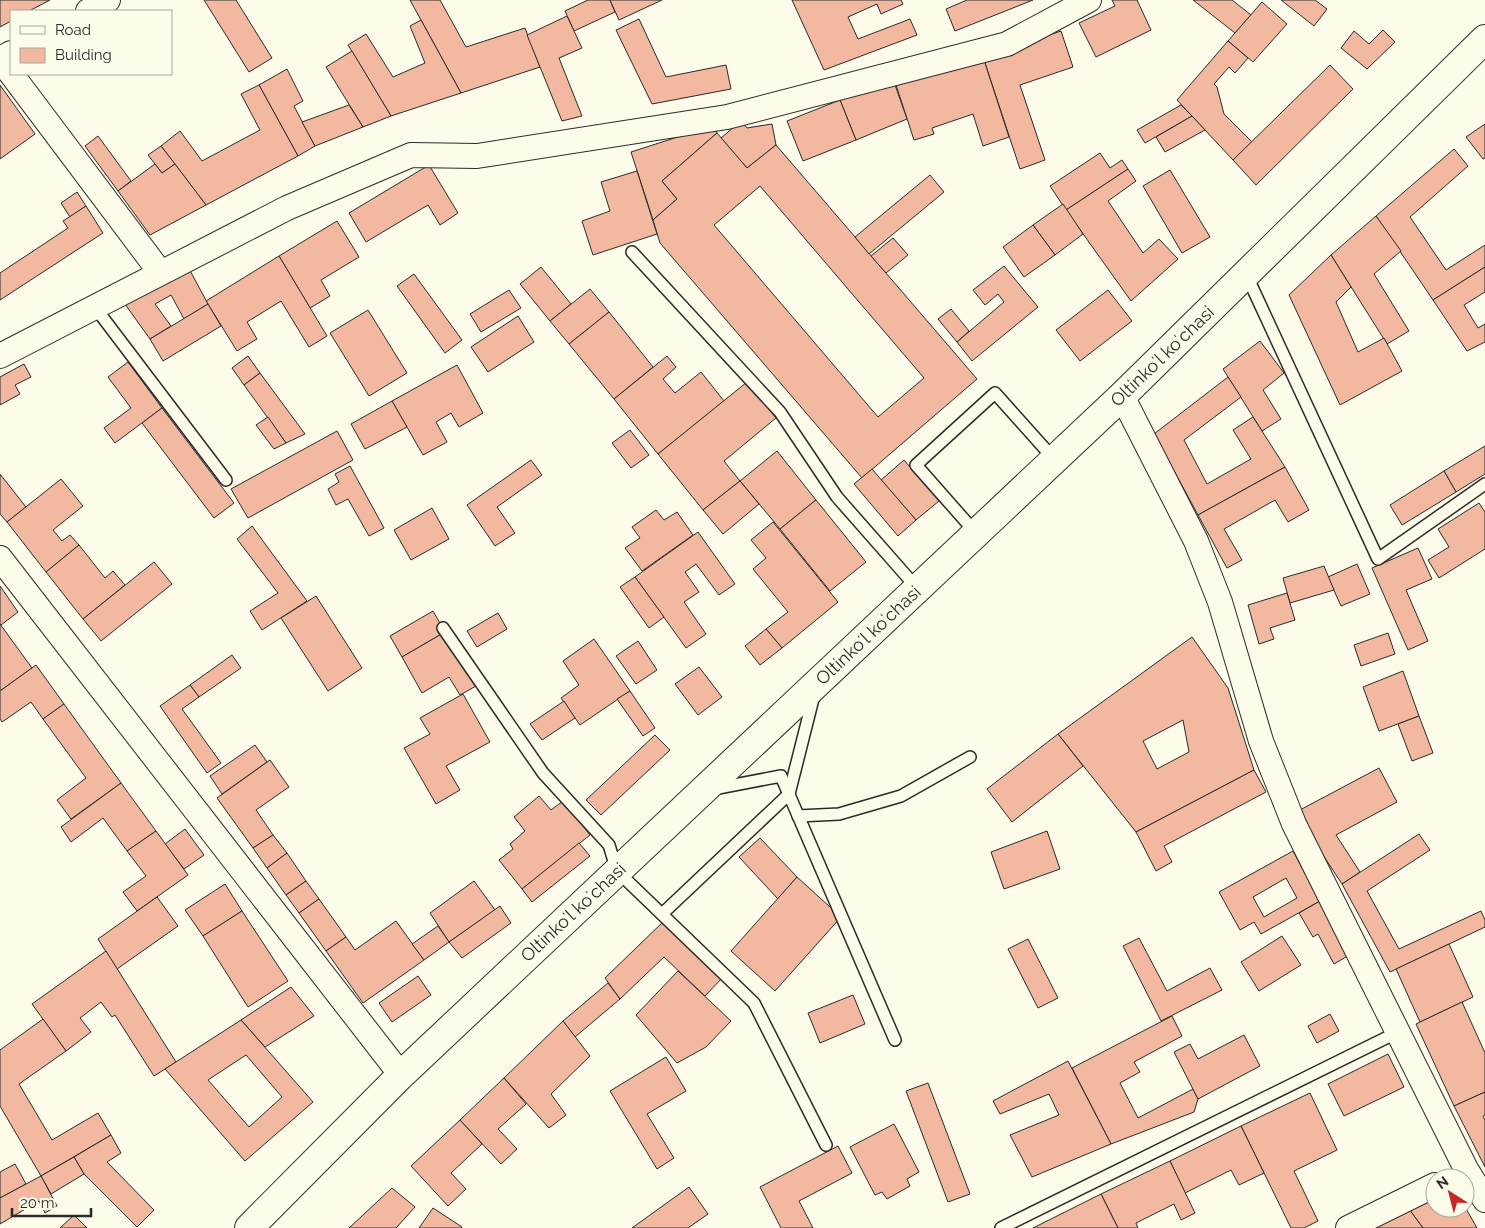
<svg xmlns="http://www.w3.org/2000/svg" width="1485" height="1228" viewBox="0 0 1485 1228" font-family="Raleway,sans-serif">
  <style>
    .building { fill: #f2b8a0; stroke: #2b2b2b; fill-rule: evenodd }
    .lines { fill: none; stroke-linecap: round; stroke-linejoin: round }
    .lane-casing { stroke: #2b2b2b; stroke-width: 14 }
    .street-casing { stroke: #2b2b2b; stroke-width: 26 }
    .secondary-casing { stroke: #2b2b2b; stroke-width: 30 }
    .lane { stroke: #fdfbea; stroke-width: 11 }
    .street { stroke: #fdfbea; stroke-width: 24 }
    .secondary { stroke: #fdfbea; stroke-width: 28 }
    .labels { text-anchor: middle; dominant-baseline: central; stroke-width: 4; stroke-linejoin: round; paint-order: stroke }
    .street-label { font-size: 18px; fill: #2b2b2b; stroke: #fdfbea }
  </style>
  <rect width="100%" height="100%" fill="#fdfbea"/>
  <g class="building">
    <path d="M0 0H50L29 11H11V21L0 27Z"/>
    <path d="M204 0H236L272 58 249 72Z"/>
    <path d="M410 0H440L466 47 525 28 540 67 461 93Z"/>
    <path d="M588 0H610L615 12 574 31 565 11Z"/>
    <path d="M610 0H662L619 20Z"/>
    <path d="M792 0H901L903 4 881 14 877 4 848 17 858 39 910 19 917 35 824 70Z"/>
    <path d="M967 0H1033L955 31 946 9Z"/>
    <path d="M1112 0H1137L1151 30 1096 57 1079 23 1115 6Z"/>
    <path d="M1193 0H1232L1251 15 1235 33Z"/>
    <path d="M1281 0H1315L1327 9 1314 26Z"/>
    <path d="M1262 2 1287 24 1253 62 1228 41Z"/>
    <path d="M567 16 582 48 559 58 582 116 562 121 527 35Z"/>
    <path d="M639 19 666 77 726 65 731 89 652 104 616 30Z"/>
    <path d="M421 20 461 93 391 116 348 45 366 34 393 77 425 63 410 26Z"/>
    <path d="M1383 30 1395 42 1367 69 1341 48 1354 31 1369 44Z"/>
    <path d="M1061 31 1073 67 1020 85 1045 160 1020 169 983 57Z"/>
    <path d="M1228 41 1248 58 1235 73 1229 67 1214 84 1217 87 1224 114 1252 142 1233 160 1177 100Z"/>
    <path d="M352 51 391 116 363 127 326 67Z"/>
    <path d="M983 57 1009 137 983 146 973 114 932 128 934 134 914 140 896 85Z"/>
    <path d="M1330 65 1353 89 1256 185 1233 160Z"/>
    <path d="M287 69 303 101 294 106 315 146 298 156 259 85Z"/>
    <path d="M893 79 907 119 856 140 840 100Z"/>
    <path d="M0 85 35 134 0 159Z"/>
    <path d="M259 85 298 156 206 205 161 146 180 131 202 161 260 130 241 94Z"/>
    <path d="M840 100 856 140 803 161 787 121Z"/>
    <path d="M349 105 363 127 315 146 302 122Z"/>
    <path d="M1181 105 1192 116 1145 143 1137 130Z"/>
    <path d="M1192 116 1205 130 1165 152 1156 137Z"/>
    <path d="M741 121 747 128 772 124 776 145 747 168 721 138Z"/>
    <path d="M1485 124V158L1483 159 1466 137Z"/>
    <path d="M715 125 717 133 662 181 677 199 653 220 631 152Z"/>
    <path d="M717 133 747 168 776 145 977 379 862 478 660 243 653 220 677 199 662 181ZM760 186 924 378 878 417 714 225Z"/>
    <path d="M98 136 131 181 118 191 85 146Z"/>
    <path d="M161 146 175 164 162 173 148 155Z"/>
    <path d="M1454 149 1468 166 1410 217 1446 270 1485 245V267L1433 300 1376 216Z"/>
    <path d="M1100 153 1110 168 1122 160 1128 169 1066 210 1050 186Z"/>
    <path d="M155 164 162 173 175 164 206 205 150 235 118 191Z"/>
    <path d="M429 165 458 213 440 225 428 205 366 242 349 213Z"/>
    <path d="M1128 169 1136 181 1108 201 1143 253 1159 239 1178 259 1131 301 1066 210Z"/>
    <path d="M1170 170 1210 237 1182 253 1143 186Z"/>
    <path d="M637 171 657 234 593 255 582 221 610 211 601 182Z"/>
    <path d="M930 175 944 192 869 254 855 237Z"/>
    <path d="M77 192 86 206 70 217 61 203Z"/>
    <path d="M1063 204 1083 234 1055 255 1033 225Z"/>
    <path d="M86 206 103 233 0 300V273L68 228 63 221Z"/>
    <path d="M1376 216 1401 251 1374 274 1409 331 1387 344 1331 255Z"/>
    <path d="M337 221 359 257 321 280 330 296 310 308 279 256Z"/>
    <path d="M1033 225 1055 255 1024 277 1003 247Z"/>
    <path d="M893 238 908 255 886 273 871 256Z"/>
    <path d="M1331 255 1351 287 1336 302 1358 352 1384 338 1402 371 1340 405 1289 295Z"/>
    <path d="M279 256 327 336 309 347 281 301 247 322 257 339 237 351 206 301Z"/>
    <path d="M187 265 208 304 184 319 171 295 155 304 171 326 150 339 122 300Z"/>
    <path d="M1004 266 1038 307 972 361 957 342 1004 302 998 294 985 305 973 290Z"/>
    <path d="M541 267 571 304 550 321 520 284Z"/>
    <path d="M1485 267V292L1464 305 1478 328 1485 324V342L1467 351 1433 300Z"/>
    <path d="M414 274 462 340 445 353 397 286Z"/>
    <path d="M590 289 609 312 569 344 550 321Z"/>
    <path d="M509 290 521 308 481 332 470 314Z"/>
    <path d="M1108 290 1132 321 1080 361 1056 330Z"/>
    <path d="M208 304 221 326 163 361 150 339Z"/>
    <path d="M951 309 969 331 957 342 938 319Z"/>
    <path d="M368 310 407 373 369 396 330 333Z"/>
    <path d="M609 312 653 367 614 399 569 344Z"/>
    <path d="M518 316 534 342 488 372 471 347Z"/>
    <path d="M1260 341 1284 373 1263 390 1281 419 1262 431 1223 369Z"/>
    <path d="M248 356 260 373 244 385 232 368Z"/>
    <path d="M667 356 676 367 663 379 675 393 701 372 724 401 658 454 614 399Z"/>
    <path d="M128 362 162 408 115 443 104 428 131 408 108 377Z"/>
    <path d="M24 364 31 377 15 385 20 394 0 405V377Z"/>
    <path d="M457 365 483 413 459 427 451 413 436 422 447 442 423 455 392 401Z"/>
    <path d="M260 373 305 434 286 443 244 385Z"/>
    <path d="M1228 377 1241 397 1184 440 1207 484 1251 459 1233 430 1253 417 1285 467 1198 515 1154 434Z"/>
    <path d="M747 382 776 418 724 461 740 481 703 510 658 454Z"/>
    <path d="M392 401 407 427 365 449 351 424Z"/>
    <path d="M162 408 234 503 214 518 142 423Z"/>
    <path d="M268 417 286 443 274 449 256 425Z"/>
    <path d="M630 430 649 455 631 468 612 443Z"/>
    <path d="M337 431 353 460 248 518 231 489Z"/>
    <path d="M1485 446V474L1456 492 1444 471Z"/>
    <path d="M777 451 816 500 780 529 740 481Z"/>
    <path d="M531 460 542 475 497 507 515 533 495 546 467 505Z"/>
    <path d="M904 460 939 501 916 520 881 480Z"/>
    <path d="M350 466 384 528 369 536 348 499 336 505 328 489 339 482 335 474Z"/>
    <path d="M1285 467 1309 510 1288 522 1275 500 1224 529 1242 560 1227 568 1198 515Z"/>
    <path d="M872 469 916 520 898 536 854 484Z"/>
    <path d="M1444 471 1456 492 1402 525 1390 505Z"/>
    <path d="M0 474 26 507 7 522 0 514Z"/>
    <path d="M61 479 83 506 53 530 62 541 70 535 79 545 46 572 7 522Z"/>
    <path d="M740 481 759 504 723 534 703 510Z"/>
    <path d="M816 500 866 562 830 591 780 529Z"/>
    <path d="M1479 503 1485 512V549L1439 578 1428 560 1449 547 1438 529Z"/>
    <path d="M432 508 449 539 411 560 394 530Z"/>
    <path d="M656 510 664 520 677 512 693 535 642 571 625 548 640 538 632 527Z"/>
    <path d="M773 522 838 602 782 648 766 629 788 612 753 569 766 558 751 540Z"/>
    <path d="M252 526 307 601 262 630 250 611 278 593 237 539Z"/>
    <path d="M698 532 735 584 719 595 696 564 685 572 699 592 684 602 706 634 686 648 635 577Z"/>
    <path d="M79 545 105 578 113 571 125 585 83 619 46 572Z"/>
    <path d="M1418 548 1432 579 1406 590 1428 641 1408 650 1372 568Z"/>
    <path d="M154 562 172 584 101 641 83 619Z"/>
    <path d="M1357 564 1370 594 1341 606 1328 577Z"/>
    <path d="M1324 566 1334 590 1290 603 1283 578Z"/>
    <path d="M635 577 664 617 649 628 620 587Z"/>
    <path d="M0 586 18 612 1 625 0 624Z"/>
    <path d="M1287 593 1295 620 1270 628 1274 639 1259 644 1248 605Z"/>
    <path d="M316 596 362 668 328 691 281 618Z"/>
    <path d="M433 611 445 632 402 657 390 636Z"/>
    <path d="M498 613 507 629 477 647 467 631Z"/>
    <path d="M0 624 32 668 0 691Z"/>
    <path d="M766 629 782 648 760 665 745 646Z"/>
    <path d="M445 632 476 686 460 695 449 677 422 693 402 657Z"/>
    <path d="M1388 633 1395 654 1361 666 1354 645Z"/>
    <path d="M1192 637 1228 688 1254 770 1136 832 1058 734ZM1183 720 1189 752 1157 769 1143 741Z"/>
    <path d="M594 639 630 691 580 725 561 698 579 685 563 661Z"/>
    <path d="M638 641 657 670 636 684 616 656Z"/>
    <path d="M232 655 241 668 199 697 190 685Z"/>
    <path d="M36 665 64 704 43 719 31 702 2 722 0 719V691Z"/>
    <path d="M699 667 722 697 698 715 675 684Z"/>
    <path d="M1403 671 1419 716 1379 731 1363 687Z"/>
    <path d="M190 685 199 697 182 709 221 763 207 773 160 706Z"/>
    <path d="M630 691 655 728 643 736 617 699Z"/>
    <path d="M463 694 490 742 446 766 460 790 436 804 404 748 430 734 420 718Z"/>
    <path d="M564 701 575 718 542 740 530 724Z"/>
    <path d="M64 704 121 783 71 819 57 800 86 778 43 719Z"/>
    <path d="M1419 716 1433 753 1412 761 1398 724Z"/>
    <path d="M1058 734 1083 766 1012 822 987 789Z"/>
    <path d="M655 735 670 750 601 815 586 800Z"/>
    <path d="M255 745 267 762 222 794 210 776Z"/>
    <path d="M270 760 289 787 256 810 273 835 253 848 217 798Z"/>
    <path d="M1379 768 1397 802 1336 835 1360 872 1342 884 1317 846 1298 811Z"/>
    <path d="M1254 770 1266 792 1164 846 1172 862 1156 871 1136 832Z"/>
    <path d="M121 783 156 831 127 851 103 818 71 842 61 827Z"/>
    <path d="M539 796 551 810 563 801 590 835 522 889 499 860 513 849 510 844 525 831 514 817Z"/>
    <path d="M185 829 204 855 184 869 165 844Z"/>
    <path d="M156 831 188 875 137 911 123 892 146 876 127 851Z"/>
    <path d="M1047 831 1060 869 1004 889 991 852Z"/>
    <path d="M1419 834 1430 850 1367 891 1399 949 1481 911 1485 920V927L1390 972 1342 884Z"/>
    <path d="M273 835 287 853 267 868 253 848Z"/>
    <path d="M760 838 797 877 778 899 739 857Z"/>
    <path d="M579 843 590 856 532 902 522 889Z"/>
    <path d="M1293 851 1320 901 1261 934 1254 922 1240 930 1219 892ZM1286 878 1297 898 1264 917 1253 897Z"/>
    <path d="M287 853 306 881 286 895 267 868Z"/>
    <path d="M797 877 841 917 775 991 731 951Z"/>
    <path d="M306 881 319 899 299 913 286 895Z"/>
    <path d="M474 881 495 910 449 942 430 913Z"/>
    <path d="M225 884 242 911 203 936 185 910Z"/>
    <path d="M157 897 178 926 117 969 98 939Z"/>
    <path d="M319 899 346 937 326 951 299 913Z"/>
    <path d="M1320 901 1351 954 1334 964 1318 934 1313 937 1299 913Z"/>
    <path d="M500 906 511 923 462 958 449 942Z"/>
    <path d="M242 911 288 981 248 1007 203 936Z"/>
    <path d="M665 920 724 976 705 996 664 957 620 999 605 978Z"/>
    <path d="M396 921 424 960 363 1003 326 951 346 937 355 950Z"/>
    <path d="M438 926 449 942 424 960 412 944Z"/>
    <path d="M1282 936 1301 965 1259 991 1241 962Z"/>
    <path d="M1139 938 1167 991 1210 968 1222 990 1161 1021 1123 946Z"/>
    <path d="M1028 939 1058 998 1038 1008 1008 949Z"/>
    <path d="M1449 944 1473 997 1420 1022 1396 969Z"/>
    <path d="M106 951 176 1062 154 1076 115 1015 112 1017 101 1002 80 1018 91 1032 66 1051 32 1004Z"/>
    <path d="M678 971 731 1021 706 1047 677 1063 636 1015Z"/>
    <path d="M418 976 431 995 392 1022 379 1003Z"/>
    <path d="M608 983 620 999 575 1037 563 1021Z"/>
    <path d="M291 987 314 1016 265 1047 241 1020Z"/>
    <path d="M853 995 865 1024 820 1043 808 1013Z"/>
    <path d="M1462 1002 1485 1053V1092L1454 1106 1416 1024Z"/>
    <path d="M1330 1014 1339 1031 1317 1043 1308 1026Z"/>
    <path d="M1172 1016 1182 1036 1134 1062 1140 1072 1120 1083 1138 1118 1193 1089 1198 1099 1194 1112 1111 1144 1072 1068Z"/>
    <path d="M43 1019 66 1051 19 1084 52 1140 98 1113 111 1135 41 1176 0 1106V1050Z"/>
    <path d="M241 1020 313 1102 245 1161 165 1069ZM246 1055 282 1097 249 1127 208 1080Z"/>
    <path d="M563 1021 590 1056 551 1094 566 1115 549 1128 504 1078Z"/>
    <path d="M1244 1035 1260 1066 1198 1099 1174 1052 1190 1044 1198 1059Z"/>
    <path d="M1388 1054 1404 1087 1344 1116 1328 1084Z"/>
    <path d="M666 1057 686 1091 647 1114 674 1158 657 1169 610 1091Z"/>
    <path d="M1068 1061 1111 1144 1032 1177 1010 1135 1059 1115 1049 1094 1000 1114 993 1101Z"/>
    <path d="M504 1078 526 1104 498 1129 517 1149 501 1164 460 1120Z"/>
    <path d="M928 1083 970 1194 948 1202 906 1091Z"/>
    <path d="M1485 1092V1115L1483 1116 1485 1120V1167L1454 1106Z"/>
    <path d="M1310 1093 1337 1150 1294 1171 1318 1221 1304 1228H1291L1241 1126Z"/>
    <path d="M460 1120 482 1144 451 1173 466 1189 448 1206 411 1166Z"/>
    <path d="M894 1124 919 1172 907 1179 910 1186 887 1199 882 1192 875 1195 850 1147Z"/>
    <path d="M1241 1126 1264 1173 1239 1185 1231 1170 1185 1193 1170 1161Z"/>
    <path d="M111 1135 121 1153 107 1162 154 1210 137 1227 84 1174 74 1157Z"/>
    <path d="M838 1146 852 1173 799 1201 813 1228H781L760 1187Z"/>
    <path d="M74 1157 84 1174 51 1194 41 1176Z"/>
    <path d="M1170 1161 1195 1213 1181 1220 1174 1204 1136 1223 1138 1228H1118L1101 1194Z"/>
    <path d="M15 1164 26 1184 0 1198V1172Z"/>
    <path d="M41 1176 57 1206 45 1213 39 1201 0 1224V1198Z"/>
    <path d="M689 1187 708 1214 688 1228H632Z"/>
    <path d="M392 1188 415 1207 396 1228H349Z"/>
    <path d="M1101 1194 1118 1228H1033Z"/>
    <path d="M1435 1197V1208L1465 1207 1477 1228H1423L1409 1209Z"/>
    <path d="M433 1208 462 1227 461 1228H419Z"/>
    <path d="M1409 1209 1423 1228H1369Z"/>
    <path d="M74 1215 87 1228H60Z"/>
  </g>
  <g class="lines">
    <g class="lane-casing">
      <g id="lane">
        <path d="M632 252 780 412 837 497 917 588"/>
        <path d="M1246 274 1378 559 1485 484"/>
        <path d="M94 306 226 480"/>
        <path d="M976 533 916 465 995 393 1054 459"/>
        <path d="M443 628 543 773 609 845 617 871 754 1003 826 1145"/>
        <path d="M713 789 781 776 895 1040"/>
        <path d="M798 816 839 814 901 796 970 757"/>
        <path d="M662 914 789 794 814 695"/>
        <path d="M1001 1228 1398 1032"/>
      </g>
    </g>
    <g class="street-casing">
      <g id="street">
        <path d="M88 11 108 0"/>
        <path d="M11 53 0 59 160 272"/>
        <path d="M0 356 287 208 411 155 477 156 727 117 1007 44 1089 0"/>
        <path d="M1122 396 1196 541 1220 602 1261 741 1294 824 1466 1169 1485 1200"/>
        <path d="M0 558 401 1075"/>
        <path d="M1348 1228 1435 1185"/>
      </g>
    </g>
    <g class="secondary-casing">
      <path id="secondary" d="M249 1228 401 1075 1122 396 1485 39"/>
    </g>
    <use href="#lane" class="lane"/>
    <use href="#street" class="street"/>
    <use href="#secondary" class="secondary"/>
  </g>
  <g class="labels">
    <g class="street-label">
      <text transform="translate(1162 356) rotate(-44)">Oltinkoʻl koʻchasi</text>
      <text transform="translate(868 635) rotate(-43)">Oltinkoʻl koʻchasi</text>
      <text transform="translate(573 912) rotate(-43)">Oltinkoʻl koʻchasi</text>
    </g>
  </g>
  <rect x="10" y="10" width="162" height="65" fill="#fdfbea" stroke="#a9a89e"/>
  <rect x="20" y="26" width="25" height="8" fill="#fdfbea" stroke="#a9a89e"/>
  <text x="55" y="35" font-size="15" fill="#2b2b2b">Road</text>
  <rect x="20" y="48" width="25" height="15" fill="#f2b8a0" stroke="#a9a89e"/>
  <text x="55" y="60" font-size="15" fill="#2b2b2b">Building</text>
  <g transform="translate(1450 1193) rotate(324)"><circle r="24" fill="#fdfbea" stroke="#a9a89e"/>
  <path d="M0-4L9 19L0 12L-9 19Z" fill="#c62828"/>
  <text y="-8" font-size="14" font-weight="bold" text-anchor="middle" fill="#2b2b2b">N</text>
  </g>
  <path d="M12 1208v8h79v-8" fill="none" stroke="#2b2b2b" stroke-width="2.5"/>
  <text x="20" y="1208" font-size="15" fill="#2b2b2b" stroke="#fdfbea" stroke-width="4" paint-order="stroke">20 m</text>
</svg>
